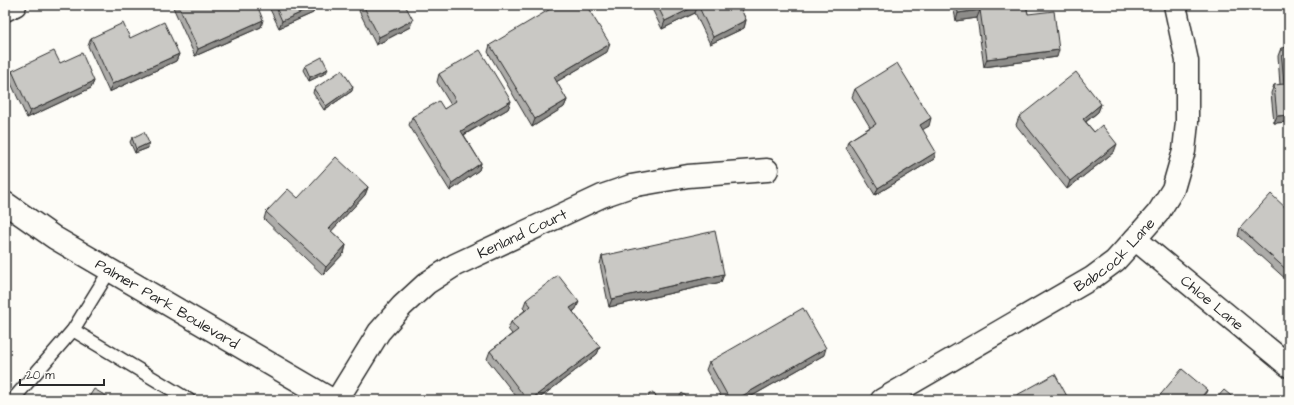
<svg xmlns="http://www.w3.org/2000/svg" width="1294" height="405" viewBox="0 0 1294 405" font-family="'Architects Daughter',sans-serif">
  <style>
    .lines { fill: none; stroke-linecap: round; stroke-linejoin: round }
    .service-casing { stroke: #2b2b2b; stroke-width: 15 }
    .minor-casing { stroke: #2b2b2b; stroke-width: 25 }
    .secondary-casing { stroke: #2b2b2b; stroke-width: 25 }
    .service { stroke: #fdfcf7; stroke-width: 12 }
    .minor { stroke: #fdfcf7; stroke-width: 22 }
    .secondary { stroke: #fdfcf7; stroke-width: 22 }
    .wall { fill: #adaca9; stroke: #2b2b2b }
    .shaded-wall { fill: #8d8c89; stroke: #2b2b2b }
    .building { fill: #c9c8c4; stroke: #2b2b2b }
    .labels { text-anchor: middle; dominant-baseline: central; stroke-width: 4; stroke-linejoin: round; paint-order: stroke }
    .street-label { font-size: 15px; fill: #2b2b2b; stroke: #fdfcf7 }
  </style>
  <rect width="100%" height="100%" fill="#fdfcf7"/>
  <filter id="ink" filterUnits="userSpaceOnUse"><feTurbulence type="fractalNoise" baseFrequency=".025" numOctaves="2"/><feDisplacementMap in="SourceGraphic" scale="8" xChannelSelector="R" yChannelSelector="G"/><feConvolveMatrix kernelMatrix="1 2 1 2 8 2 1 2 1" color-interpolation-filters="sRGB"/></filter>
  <g filter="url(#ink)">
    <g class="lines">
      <g class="service-casing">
        <g id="service">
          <path d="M73 330 189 400"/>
          <path d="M14 400 16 396 73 330 110 270"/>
        </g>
      </g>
      <g class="minor-casing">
        <g id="minor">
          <path d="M5 10 15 5"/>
          <path id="s1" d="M1135 239 1289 366"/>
          <path id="s2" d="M337 400 379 332 402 306 427 283 455 265 602 196 631 186 688 176 767 170"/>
          <path id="s3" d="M882 400 1092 278 1115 261 1135 239 1158 213 1173 189 1184 151 1187 122V61L1175 5"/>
        </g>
      </g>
      <g class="secondary-casing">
        <g id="secondary">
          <path id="s4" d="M5 203 55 238 332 400"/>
        </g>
      </g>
      <use href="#service" class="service"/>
      <use href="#minor" class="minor"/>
      <use href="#secondary" class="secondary"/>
    </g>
    <g class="wall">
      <path d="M172 5H257L261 27 195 56Z"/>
      <path d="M268 5H316V6L313 13 279 28Z"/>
      <path d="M362 5H405L410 27 376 45 359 11Z"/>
      <path d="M650 5H739L746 20 744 28 710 44 695 13 662 29Z"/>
      <path d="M953 5H1026L1028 14 1057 57 984 67 977 18 956 21Z"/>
      <path d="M91 38H130L179 54 176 61 109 92 88 46Z"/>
      <path d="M490 45 607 52 556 82 567 100 564 107 532 127 488 52Z"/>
      <path d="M1281 48 1289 122 1274 123 1271 93 1274 85H1280L1278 56Z"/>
      <path d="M60 63 94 81 91 88 27 118 9 79 12 71Z"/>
      <path d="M305 66 326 73 309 81 303 70Z"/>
      <path d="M439 74 511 101 508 109 464 135 481 163 479 170 450 191 409 125 412 117 444 109 451 105 437 82Z"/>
      <path d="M314 89 352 91 324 110 313 93Z"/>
      <path d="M855 89 929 126 922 129 934 159 875 195 846 148 848 141 870 127 852 97Z"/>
      <path d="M1101 104 1098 112 1086 122 1094 132 1114 152 1067 189 1016 125 1019 117Z"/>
      <path d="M132 138 148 148 135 153 130 142Z"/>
      <path d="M368 187 365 195 331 231 346 245 344 253 323 275 264 219 266 212 298 198Z"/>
      <path d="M1289 211V282L1238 236 1240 228Z"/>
      <path d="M602 256 724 274 721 282 609 307 600 264Z"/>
      <path d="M526 300 576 309 573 312 600 347 597 354 537 400H519L487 359 490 351 512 334 508 329 511 322 525 310 523 308Z"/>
      <path d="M824 355 745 400H723L706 370 709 362Z"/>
    </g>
    <g class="shaded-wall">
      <path d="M698 5 695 13 662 29 665 21Z"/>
      <path d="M316 6 313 13 279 28 282 21Z"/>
      <path d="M980 10 977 18 956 21 958 13Z"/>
      <path d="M263 20 261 27 195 56 198 49Z"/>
      <path d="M413 20 410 27 376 45 379 37Z"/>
      <path d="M746 20 744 28 710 44 713 37Z"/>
      <path d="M610 44 607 52 551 85 554 77Z"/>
      <path d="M1059 50 1057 57 984 67 987 59Z"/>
      <path d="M179 54 176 61 109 92 112 84Z"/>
      <path d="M328 69 326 73 309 81 310 77Z"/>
      <path d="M94 81 91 88 27 118 30 111Z"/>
      <path d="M353 87 352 91 324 110 326 106Z"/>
      <path d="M567 100 564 107 532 127 535 119Z"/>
      <path d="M511 101 508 109 458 138 461 131Z"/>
      <path d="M1101 104 1098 112 1080 126 1083 119Z"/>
      <path d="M1289 115V122L1274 123 1277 116Z"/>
      <path d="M931 118 929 126 917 133 920 125Z"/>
      <path d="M149 143 148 148 135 153 136 149Z"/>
      <path d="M1117 144 1114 152 1067 189 1070 181Z"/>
      <path d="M936 152 934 159 875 195 878 188Z"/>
      <path d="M481 163 479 170 450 191 452 183Z"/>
      <path d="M368 187 365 195 326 237 329 229Z"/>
      <path d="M346 245 344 253 323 275 326 267Z"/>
      <path d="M724 274 721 282 609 307 612 299Z"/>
      <path d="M579 302 576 309 567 316 570 308Z"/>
      <path d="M600 347 597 354 537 400H530Z"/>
      <path d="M826 348 824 355 745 400H735Z"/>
      <path d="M1207 390 1204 398 1203 400H1199Z"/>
    </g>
    <g class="building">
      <path d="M178 5H257L263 20 198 49Z"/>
      <path d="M275 5H316V6L282 21Z"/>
      <path d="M363 5H405L413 20 379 37Z"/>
      <path d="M557 5H586L610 44 554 77 567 100 535 119 490 45Z"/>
      <path d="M657 5H698L665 21Z"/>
      <path d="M698 5H739L746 20 713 37Z"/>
      <path d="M957 5H1026L1028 14 1054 11 1059 50 987 59 980 10 958 13Z"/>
      <path d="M164 22 179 54 112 84 91 38 123 23 130 38Z"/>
      <path d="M1289 47V115L1277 116 1274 85 1284 84 1281 48Z"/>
      <path d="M480 50 511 101 461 131 481 163 452 183 412 117 439 101 444 109 456 101 439 74Z"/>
      <path d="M54 51 60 63 82 53 94 81 30 111 12 71Z"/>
      <path d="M322 57 328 69 310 77 305 66Z"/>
      <path d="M897 63 931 118 920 125 936 152 878 188 848 141 876 124 855 89Z"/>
      <path d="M342 70 353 87 326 106 314 89Z"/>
      <path d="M1076 72 1101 104 1083 119 1094 132 1102 125 1117 144 1070 181 1019 117Z"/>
      <path d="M144 132 149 143 136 149 132 138Z"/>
      <path d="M336 157 368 187 329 229 346 245 326 267 266 212 288 189 298 198Z"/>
      <path d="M1271 194 1289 211V272L1240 228Z"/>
      <path d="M715 231 724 274 612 299 602 256Z"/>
      <path d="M558 275 579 302 570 308 600 347 530 400H527L490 351 518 330 511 322 531 306 526 300Z"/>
      <path d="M803 308 826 348 735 400H730L709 362Z"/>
      <path d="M1182 369 1207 390 1199 400H1156Z"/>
      <path d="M1055 374 1069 400H1008Z"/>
      <path d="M94 389 113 400H87Z"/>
      <path d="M1224 390 1236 400H1215Z"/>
      <path d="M651 392 661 400H646Z"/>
      <path d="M682 393 691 400H677Z"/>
    </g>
  </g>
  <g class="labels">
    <g class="street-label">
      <text stroke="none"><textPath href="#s2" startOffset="256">Kenland Court</textPath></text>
      <text stroke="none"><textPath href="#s3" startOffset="275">Babcock Lane</textPath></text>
      <text stroke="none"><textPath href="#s1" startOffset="100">Chloe Lane</textPath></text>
      <text stroke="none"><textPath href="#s4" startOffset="191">Palmer Park Boulevard</textPath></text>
    </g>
  </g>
  <rect width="1294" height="405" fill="none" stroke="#fdfcf7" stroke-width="20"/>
  <rect x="10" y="10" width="1274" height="385" fill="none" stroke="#2b2b2b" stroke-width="1.5" filter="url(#ink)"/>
  <path d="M20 379v6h84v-6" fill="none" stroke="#2b2b2b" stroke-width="2"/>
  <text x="26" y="379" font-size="12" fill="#2b2b2b" stroke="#fdfcf7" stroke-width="3" paint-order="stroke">20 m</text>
</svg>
